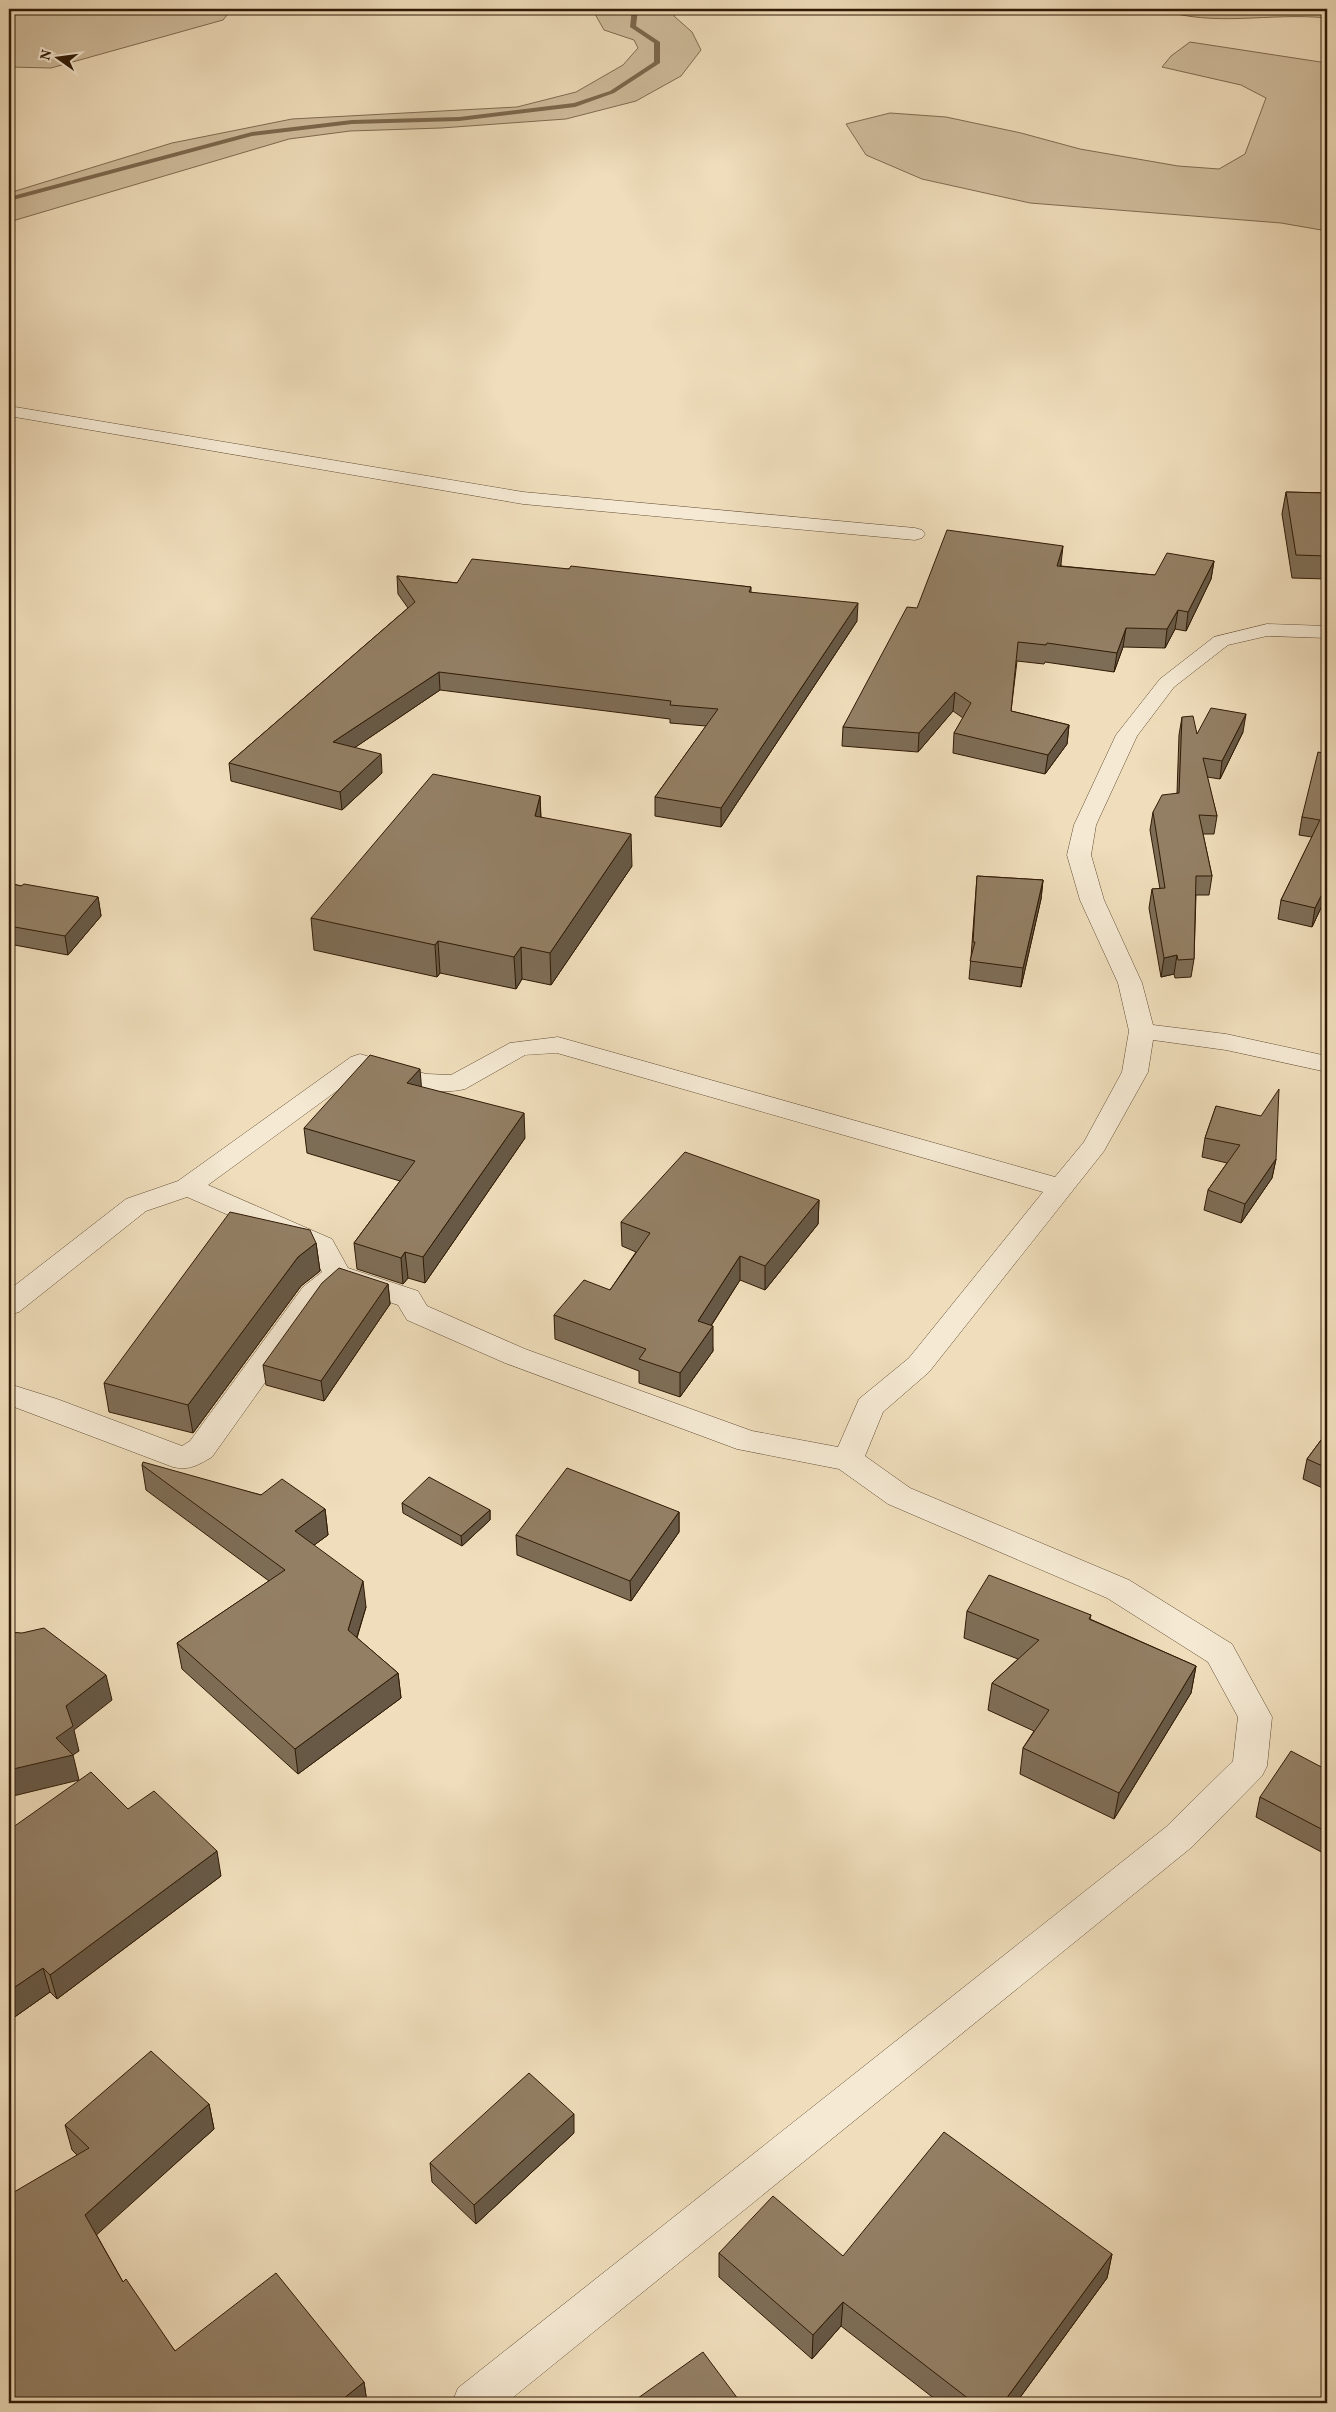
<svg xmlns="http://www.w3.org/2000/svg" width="1336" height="2412" viewBox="0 0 1336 2412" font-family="Vollkorn,serif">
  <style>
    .green { fill: #cfbc9c; stroke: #806b50 }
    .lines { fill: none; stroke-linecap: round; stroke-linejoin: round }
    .stream { fill: #7c674d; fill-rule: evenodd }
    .minor-casing { stroke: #604b32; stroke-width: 1 }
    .minor { fill: #f5e9d3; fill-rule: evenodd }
    .wall { fill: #7e6d56; stroke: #301a05 }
    .shaded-wall { fill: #675946; stroke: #301a05 }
    .building { fill: #937f64; stroke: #301a05 }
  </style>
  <rect width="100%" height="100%" fill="#efddbb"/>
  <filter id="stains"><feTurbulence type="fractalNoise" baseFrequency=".004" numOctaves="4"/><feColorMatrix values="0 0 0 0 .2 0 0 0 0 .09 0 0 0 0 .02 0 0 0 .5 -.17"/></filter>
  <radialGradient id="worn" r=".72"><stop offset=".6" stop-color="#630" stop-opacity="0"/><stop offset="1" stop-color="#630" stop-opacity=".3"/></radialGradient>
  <g class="green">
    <path d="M9 9H214L228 14 223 20 51 68 9 67Z"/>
    <path d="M600 9H679L674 16 692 32 701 50 681 76 636 101 566 119 441 128 350 131 289 139 9 222V193L172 143 292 119 517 107 576 92 623 65 638 48 634 40 604 30 595 14Z"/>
    <path d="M1159 9H1327V18C1270 12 1214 28 1159 9Z"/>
    <path d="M1190 42 1327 63V231L1281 223 1030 203 922 179 866 155 846 124 890 113 946 117 1021 133 1080 149 1178 166 1219 169 1245 154 1266 98 1241 85 1162 67 1171 56Z"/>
  </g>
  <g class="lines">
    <path class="stream" d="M632 9H638L636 26 660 42V63L614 93 575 107 459 121 352 124 252 136 9 201V197L252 132 352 120 459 117 574 103 610 91 654 62V43L630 27Z"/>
    <g class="minor-casing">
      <g id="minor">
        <path d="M9 406 523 492 915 528 922 530 925 534 922 538 915 540 523 504 9 416Z"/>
        <path d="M1267 624 1327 626V638L1267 636 1228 645 1174 687 1137 736 1096 825 1091 855 1104 900 1142 983 1153 1025 1226 1034 1327 1056V1072L1226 1050 1153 1040 1148 1072 1104 1151 929 1372 883 1412 865 1456 910 1488 1129 1580 1232 1644 1272 1717 1267 1766 1262 1776 1192 1847 506 2403H452L458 2388 1166 1827 1233 1761 1238 1717 1208 1662 1107 1598 888 1504 839 1469 737 1449 505 1363 407 1320 398 1305 341 1286 323 1301 212 1457C198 1465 189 1471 173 1467L9 1405V1384L57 1399 182 1446 190 1441 303 1287 322 1272 311 1251 187 1197 146 1211 19 1312 9 1315V1290L126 1199 178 1181 351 1057 360 1054 426 1074 451 1075 510 1043 558 1037 1055 1177 1084 1142 1122 1072 1129 1031 1118 983 1080 900 1067 855 1074 825 1116 735 1160 679 1214 637ZM557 1053 1043 1192 909 1358 859 1399 838 1447 752 1431 525 1349 427 1306 418 1291 348 1268 332 1239 208 1185 364 1071C396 1082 431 1097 465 1089L525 1055Z"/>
      </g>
    </g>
    <use href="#minor" class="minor"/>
  </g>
  <g class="wall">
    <path d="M1286 492 1327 493V579L1292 578 1282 514Z"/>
    <path d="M1214 561 1211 579 1186 631 1175 629 1165 648 1123 647 1114 672 1045 662 1044 664 1017 661 1011 711 1069 725 1067 744 1045 774 953 753 954 733 963 718 953 711 918 752 842 746 843 727 917 608 1061 564V566L1155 575Z"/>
    <path d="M569 569 751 587V593L857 621 721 827 655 816V797L706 726 670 723V719L440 690 354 748 382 773 342 810 231 781 229 763 408 608 398 594 397 576 457 583Z"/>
    <path d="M1182 717 1197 734 1243 732 1220 779 1207 777 1217 816 1214 834H1203L1212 876 1209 895H1196L1194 959 1191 977 1175 978 1174 974 1161 977 1149 908 1152 889H1160L1150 830 1153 812 1177 793 1179 735Z"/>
    <path d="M1327 754V895L1312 927 1278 919 1281 900 1312 837 1299 835 1302 817Z"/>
    <path d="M540 796 541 817 632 866 551 985 522 979 516 989 440 973 437 977 314 950 311 918Z"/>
    <path d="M977 876 1043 880 1041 899 1021 987 969 979 971 957Z"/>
    <path d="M9 883 21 886 98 897 101 916 68 955 9 944Z"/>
    <path d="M421 1087 525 1138 425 1283 408 1278 403 1284 357 1269 354 1243 400 1181 307 1153 304 1128Z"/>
    <path d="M1216 1106 1276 1159 1272 1178 1241 1223 1204 1210 1208 1190 1227 1163 1202 1157 1205 1138Z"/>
    <path d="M819 1200 818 1224 765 1290 740 1280 711 1326 713 1351 680 1397 639 1383V1371L555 1339 554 1315 610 1290 636 1252 622 1246 621 1222Z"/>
    <path d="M316 1243 320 1271 301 1286 193 1433 109 1412 104 1383Z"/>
    <path d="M388 1284 390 1304 324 1401 266 1385 263 1365Z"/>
    <path d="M1327 1432V1490L1303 1479 1307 1459Z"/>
    <path d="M142 1465 261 1495 325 1509 328 1535 314 1545 366 1607 357 1638 398 1673 401 1698 298 1774 182 1669 177 1643 269 1581 146 1490Z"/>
    <path d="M402 1503 490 1510V1520L462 1546 403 1513Z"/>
    <path d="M679 1512V1532L631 1601 517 1555 516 1535Z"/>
    <path d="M967 1611 1091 1615 1090 1619 1196 1666 1191 1693 1114 1819 1020 1774 1023 1748 1034 1731 988 1710 992 1683 1018 1659 964 1638Z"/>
    <path d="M1327 1770V1855L1256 1817 1260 1797Z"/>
    <path d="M128 1809 221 1876 57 1999 50 1992 9 2021V1830Z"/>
    <path d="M209 2104 214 2129 96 2234 123 2282 175 2351 364 2382 367 2403H9L77 2155 72 2150 65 2125Z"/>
    <path d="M574 2133 476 2224 432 2182 430 2163Z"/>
    <path d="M719 2253 843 2256 1112 2254 1107 2278 1016 2403H940L841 2326 812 2359 719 2277Z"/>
  </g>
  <g class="shaded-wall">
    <path d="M1063 546 1061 564 1055 584 1057 566Z"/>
    <path d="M1214 561 1211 579 1186 631 1188 612Z"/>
    <path d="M858 603 857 621 721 827V808Z"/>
    <path d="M1178 610 1175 629 1165 648 1167 629Z"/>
    <path d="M1126 628 1123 647 1114 672 1117 653Z"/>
    <path d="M439 672 440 690 335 761 333 742Z"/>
    <path d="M955 692 953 711 918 752 919 733Z"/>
    <path d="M1246 714 1243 732 1220 779 1222 761Z"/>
    <path d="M1069 725 1067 744 1045 774 1048 755Z"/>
    <path d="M381 754 382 773 342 810 340 792Z"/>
    <path d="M540 796 541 827 535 816Z"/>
    <path d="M631 834 632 866 551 985 550 953Z"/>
    <path d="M1043 880 1041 899 1021 987 1023 968Z"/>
    <path d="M1327 884V895L1312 927 1315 908Z"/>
    <path d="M98 897 101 916 68 955 65 936Z"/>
    <path d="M438 941 440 973 437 977 435 945Z"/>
    <path d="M521 947 522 979 516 989 514 957Z"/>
    <path d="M1177 955 1174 974 1161 977 1164 958Z"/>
    <path d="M420 1069 422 1094 407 1083Z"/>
    <path d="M524 1113 525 1138 425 1283 423 1257Z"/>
    <path d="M1276 1159 1272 1178 1241 1223 1245 1204Z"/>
    <path d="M819 1200 818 1224 765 1290V1266Z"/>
    <path d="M316 1243 320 1271 301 1286 193 1433 188 1405 298 1257Z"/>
    <path d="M405 1252 408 1278 403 1284 401 1258Z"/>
    <path d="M740 1256V1280L698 1346V1321Z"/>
    <path d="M388 1284 390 1304 324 1401 321 1381Z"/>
    <path d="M713 1326V1351L680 1397V1373Z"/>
    <path d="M325 1509 328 1535 298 1557 295 1531Z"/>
    <path d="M490 1510V1520L462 1546 461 1536Z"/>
    <path d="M679 1512V1532L631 1601 630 1581Z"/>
    <path d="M363 1581 366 1607 351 1656 348 1630Z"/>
    <path d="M1196 1666 1191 1693 1114 1819 1119 1793Z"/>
    <path d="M398 1673 401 1698 298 1774 295 1749Z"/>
    <path d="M106 1675 112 1700 74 1730 79 1751 73 1755 79 1780 9 1797V1770L56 1738 66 1706Z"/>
    <path d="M217 1851 221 1876 57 1999 50 1975Z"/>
    <path d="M43 1968 50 1992 9 2021V1991Z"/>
    <path d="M209 2104 214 2129 92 2239 85 2215Z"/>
    <path d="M574 2114V2133L476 2224 474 2205Z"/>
    <path d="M1112 2254 1107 2278 1016 2403H1003Z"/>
    <path d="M843 2302 841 2326 812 2359 813 2335Z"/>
    <path d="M364 2382 367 2403H338Z"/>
  </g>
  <g class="building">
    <path d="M1286 492 1327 493V556L1296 555Z"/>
    <path d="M947 530 1063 546 1057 566 1155 575 1167 553 1214 561 1188 612 1178 610 1167 629 1126 628 1117 653 1047 643 1046 645 1018 642 1011 711 1069 725 1048 755 954 733 971 703 955 692 919 733 843 727 907 607 917 608Z"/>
    <path d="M472 559 569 569 571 566 751 587 749 592 858 603 721 808 655 797 718 709 670 705 671 701 439 672 333 742 381 754 340 792 229 763 415 602 397 576 457 583Z"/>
    <path d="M1211 708 1246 714 1222 761 1203 758 1217 816 1199 815 1212 876H1196L1194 959 1178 960 1177 955 1164 958 1152 889 1165 888 1153 812 1162 795 1179 793 1182 717 1193 716 1197 734Z"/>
    <path d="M1318 752 1327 754V884L1315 908 1281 900 1320 820 1302 817Z"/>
    <path d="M433 774 540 796 535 816 631 834 550 953 521 947 514 957 438 941 435 945 311 918Z"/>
    <path d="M977 876 1043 880 1023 968 970 961 975 942H973Z"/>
    <path d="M9 883 21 886 24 884 98 897 65 936 9 926Z"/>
    <path d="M370 1055 420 1069 407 1083 524 1113 423 1257 405 1252 401 1258 354 1243 415 1161 304 1128Z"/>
    <path d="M1279 1089 1276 1159 1245 1204 1208 1190 1240 1145 1205 1138 1216 1106 1261 1116Z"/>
    <path d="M685 1152 819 1200 765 1266 740 1256 698 1321 713 1326 680 1373 639 1359 646 1349 554 1315 584 1280 610 1290 650 1233 621 1222Z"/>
    <path d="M230 1212 310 1230 316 1243 298 1257 188 1405 104 1383Z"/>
    <path d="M339 1268 388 1284 321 1381 263 1365 322 1283Z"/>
    <path d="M1327 1432V1468L1307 1459Z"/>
    <path d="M143 1462 261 1495 282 1479 325 1509 295 1531 363 1581 348 1630 398 1673 295 1749 177 1643 285 1570 142 1465Z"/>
    <path d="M567 1468 679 1512 630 1581 516 1535Z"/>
    <path d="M429 1477 490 1510 461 1536 402 1503Z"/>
    <path d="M989 1575 1091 1615 1089 1619 1196 1666 1119 1793 1023 1748 1049 1710 992 1683 1039 1640 967 1611Z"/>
    <path d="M44 1628 106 1675 66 1706 73 1726 56 1738 73 1755 9 1770V1632L22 1633Z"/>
    <path d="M1291 1751 1327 1770V1832L1260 1797Z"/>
    <path d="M91 1772 128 1809 154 1791 217 1851 50 1975 43 1968 9 1991V1830Z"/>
    <path d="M151 2051 209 2104 85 2215 123 2282 126 2279 175 2351 276 2273 364 2382 338 2403H9V2195L89 2148 65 2125Z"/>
    <path d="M529 2073 574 2114 474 2205 430 2163Z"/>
    <path d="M944 2132 1112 2254 1003 2403H974L843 2302 813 2335 719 2253 773 2196 843 2256Z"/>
    <path d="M703 2352 741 2403H631Z"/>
  </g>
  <rect width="1336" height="2412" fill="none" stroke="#efddbb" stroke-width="30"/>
  <rect x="10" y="10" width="1316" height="2392" fill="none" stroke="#301a05" stroke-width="2.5"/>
  <rect x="15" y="15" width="1306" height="2382" fill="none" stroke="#301a05"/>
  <g transform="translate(58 58) rotate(284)" stroke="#f5e9d3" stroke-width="4" paint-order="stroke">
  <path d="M0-4L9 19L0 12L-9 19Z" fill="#301a05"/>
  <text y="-8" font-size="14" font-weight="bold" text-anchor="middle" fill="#301a05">N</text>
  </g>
  <rect width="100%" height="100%" filter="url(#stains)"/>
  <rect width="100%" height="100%" fill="url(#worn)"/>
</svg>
